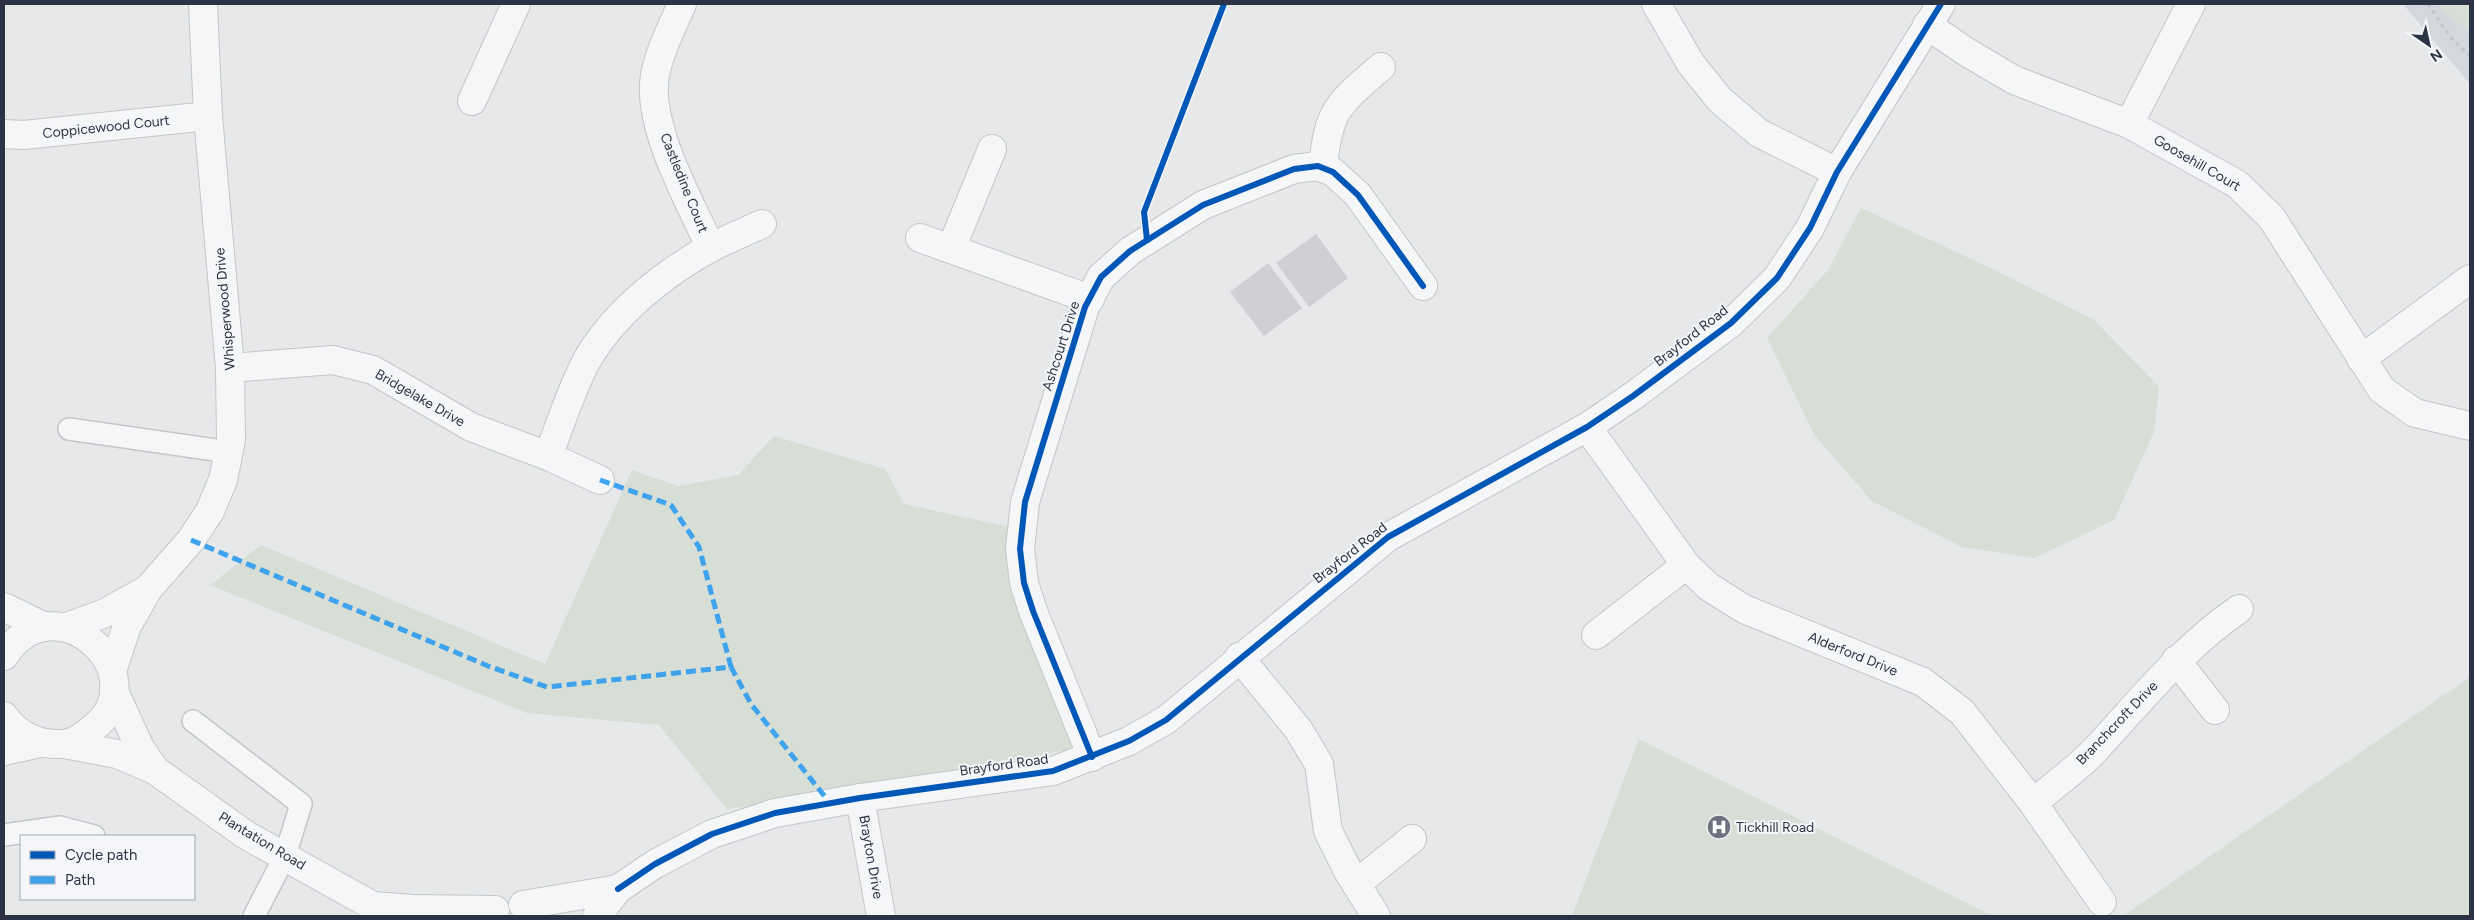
<svg xmlns="http://www.w3.org/2000/svg" width="2474" height="920" viewBox="0 0 2474 920" font-family="Figtree,sans-serif">
  <style>
    .built { fill: #d4d7dd }
    .green { fill: #d6ded6 }
    .building { fill: #ced0d3 }
    .lines { fill: none; stroke-linecap: round; stroke-linejoin: round }
    .service-casing { stroke: #c4c6c8; stroke-width: 24 }
    .minor-casing { stroke: #c4c6c8; stroke-width: 30 }
    .path { stroke: #c5c6ca; stroke-width: 3; stroke-dasharray: 4 4; stroke-linecap: butt }
    .service { stroke: #f5f6f7; stroke-width: 21 }
    .minor { stroke: #f5f6f7; stroke-width: 28 }
    .quiet { stroke: #3ea3ec; stroke-width: 5; stroke-dasharray: 10 5; stroke-linecap: butt }
    .cycleway-casing { stroke: #f4f6f9; stroke-width: 9 }
    .cycleway { stroke: #0057b8; stroke-width: 6 }
    .labels { text-anchor: middle; dominant-baseline: central; stroke-width: 4; stroke-linejoin: round; paint-order: stroke }
    .street-label { font-size: 14px; fill: #2b3445; stroke: #f4f6f9 }
    .poi-label { font-size: 14px; fill: #2b3445; stroke: #f4f6f9; text-anchor: start }
  </style>
  <rect width="100%" height="100%" fill="#e6e8ea"/>
  <path class="built" d="M2403 4H2470V84Z"/>
  <g class="green">
    <path d="M2438 4H2470V32L2440 9Z"/>
    <path d="M1861 208 1995 270 2094 320 2159 387 2154 432 2114 520 2035 558 1962 547 1872 501 1815 436 1767 338 1828 270Z"/>
    <path d="M774 436 885 469 904 504 1014 528 1079 748 835 792 727 809 659 725 527 713 210 585 261 545 545 664 632 470 678 486 738 475Z"/>
    <path d="M2470 677V916H2123Z"/>
    <path d="M1639 739 1993 916H1572Z"/>
  </g>
  <g class="building">
    <path d="M1316 234 1348 278 1309 307 1276 263Z"/>
    <path d="M1268 263 1302 308 1264 336 1230 292Z"/>
  </g>
  <g class="lines">
    <g class="service-casing">
      <g id="service">
        <path d="M69 429 229 452"/>
        <path d="M193 721 301 804 285 856 254 916"/>
        <path d="M4 835 60 827 94 836"/>
      </g>
    </g>
    <g class="minor-casing">
      <g id="minor">
        <path d="M682 4C672 27 660 50 655 75 646 125 690 203 711 248"/>
        <path d="M1656 4 1691 64 1720 100 1759 133 1837 172"/>
        <path d="M1927 25 1965 51 2014 80 2129 124 2237 184 2271 217 2382 390 2415 413 2470 426"/>
        <path d="M472 101 516 4"/>
        <path d="M2129 124 2191 4"/>
        <path d="M4 134 24 135 208 116"/>
        <path d="M1323 168C1328 110 1338 104 1381 67"/>
        <path d="M920 238 1090 299"/>
        <path d="M951 249 992 149"/>
        <path d="M2361 359 2470 279"/>
        <path d="M230 368 333 360 373 370 471 427 548 456 600 480"/>
        <path d="M1587 427 1686 565 1709 587 1744 609 1923 682 1962 712 2033 803 2102 902"/>
        <path d="M548 456C560 426 572 387 587 360 614 313 663 274 710 248 727 239 745 232 762 224"/>
        <path d="M4 607 45 627"/>
        <path d="M67 627 105 613 148 589"/>
        <path d="M1596 635 1686 565"/>
        <path d="M4 656C57 576 160 677 92 729 83 737 74 744 62 744 37 745 18 736 4 716"/>
        <path d="M1239 657 1298 729 1319 764 1328 831 1348 871 1376 916"/>
        <path d="M2176 660 2215 710"/>
        <path d="M112 671 127 626 148 589 191 540 210 511 223 480 231 440 230 368 208 116 203 4"/>
        <path d="M114 691 140 748 155 770"/>
        <path d="M64 744 117 754 155 770 246 835 373 906"/>
        <path d="M4 751 40 743"/>
        <path d="M1092 757 1033 611 1024 583 1020 549 1025 502 1085 307 1101 277 1130 251 1203 205 1294 169 1318 166 1333 172 1358 195 1423 286"/>
        <path d="M860 798 881 916"/>
        <path d="M2033 803C2053 786 2076 770 2094 751 2141 701 2182 648 2239 609"/>
        <path d="M1356 884 1412 839"/>
        <path d="M618 889 655 864 712 834 775 813 860 798 1053 771 1129 741 1166 720 1388 537 1587 427 1633 396 1731 323 1777 278 1810 228 1837 172 1941 4"/>
        <path d="M523 905 618 889 597 916"/>
        <path d="M389 916 373 906 413 909 495 910"/>
      </g>
    </g>
    <path class="path" d="M2428 4 2450 37 2470 56"/>
    <use href="#service" class="service"/>
    <use href="#minor" class="minor"/>
    <g class="quiet">
      <path d="M600 480 671 505 699 547 731 667"/>
      <path d="M191 540 488 666 547 687 731 667 751 704 830 803"/>
    </g>
    <g class="cycleway-casing">
      <g id="cycleway">
        <path d="M1147 240 1144 212 1224 4"/>
        <path d="M1092 757 1033 611 1024 583 1020 549 1025 502 1085 307 1101 277 1130 251 1203 205 1294 169 1318 166 1333 172 1358 195 1423 286"/>
        <path d="M618 889 655 864 712 834 775 813 860 798 1053 771 1129 741 1166 720 1388 537 1587 427 1633 396 1731 323 1777 278 1810 228 1837 172 1941 4"/>
      </g>
    </g>
    <use href="#cycleway" class="cycleway"/>
  </g>
  <defs>
    <g id="hospital-disc" transform="scale(1.25)"><circle r="9.5" fill="#6c737f" stroke="#f4f6f9"/><path d="M-5-5h3v3.5h4V-5h3V5h-3V1.5h-4V5h-3Z" fill="#fff"/></g>
  </defs>
  <g fill-rule="evenodd">
    <use href="#hospital-disc" x="1719" y="827"/>
  </g>
  <g class="labels">
    <g class="street-label">
      <text transform="translate(106 127) rotate(-6)">Coppicewood Court</text>
      <text transform="translate(2197 163) rotate(30)">Goosehill Court</text>
      <text transform="translate(684 183) rotate(68)">Castledine Court</text>
      <text transform="translate(225 309) rotate(-95)">Whisperwood Drive</text>
      <text transform="translate(1691 336) rotate(-38)">Brayford Road</text>
      <text transform="translate(1061 346) rotate(-72)">Ashcourt Drive</text>
      <text transform="translate(420 398) rotate(30)">Bridgelake Drive</text>
      <text transform="translate(1350 553) rotate(-38)">Brayford Road</text>
      <text transform="translate(1853 654) rotate(22)">Alderford Drive</text>
      <text transform="translate(2117 723) rotate(-46)">Branchcroft Drive</text>
      <text transform="translate(1004 765) rotate(-8)">Brayford Road</text>
      <text transform="translate(262 841) rotate(31)">Plantation Road</text>
      <text transform="translate(871 857) rotate(80)">Brayton Drive</text>
    </g>
    <g class="poi-label">
      <text x="1736" y="827">Tickhill Road</text>
    </g>
  </g>
  <rect width="2474" height="920" fill="none" stroke="#2b3445" stroke-width="10"/>
  <rect x="20" y="835" width="175" height="65" fill="#f4f6f9" stroke="#a4a8b1"/>
  <rect x="30" y="851" width="25" height="8" fill="#0057b8" stroke="#a4a8b1"/>
  <text x="65" y="860" font-size="15" fill="#2b3445">Cycle path</text>
  <rect x="30" y="876" width="25" height="8" fill="#3ea3ec" stroke="#a4a8b1"/>
  <text x="65" y="885" font-size="15" fill="#2b3445">Path</text>
  <g transform="translate(2429 45) rotate(146)" stroke="#f4f6f9" stroke-width="4" paint-order="stroke">
  <path d="M0-4L9 19L0 12L-9 19Z" fill="#2b3445"/>
  <text y="-8" font-size="14" font-weight="bold" text-anchor="middle" fill="#2b3445">N</text>
  </g>
</svg>
